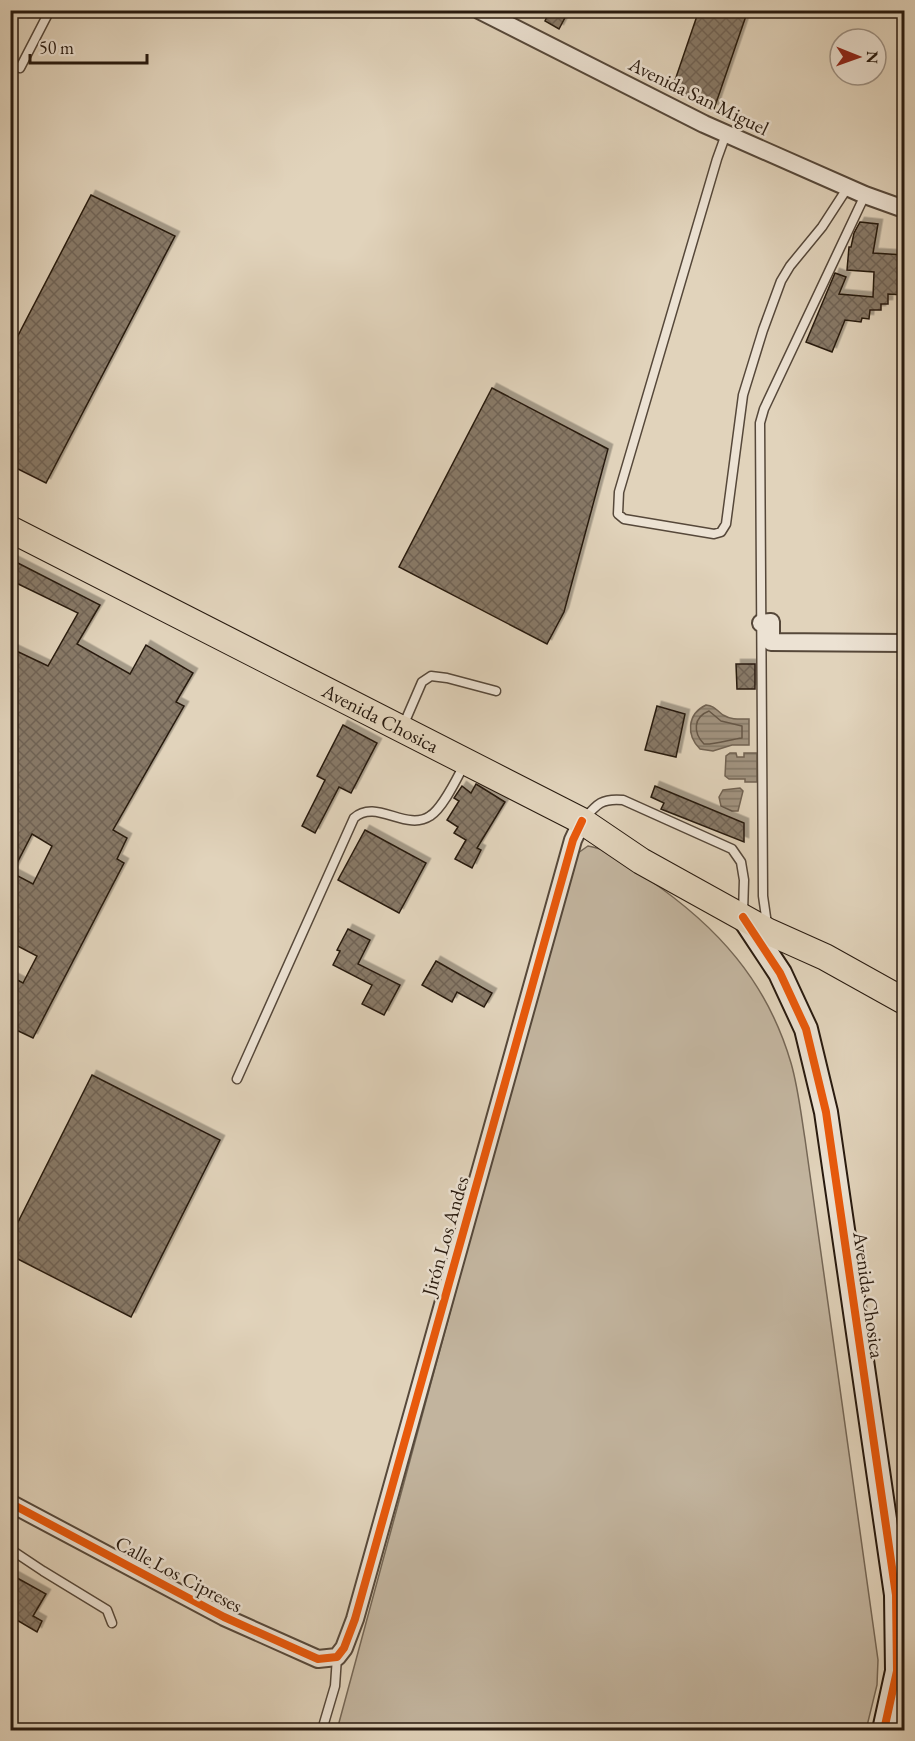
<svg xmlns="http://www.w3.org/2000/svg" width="915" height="1741" viewBox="0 0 915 1741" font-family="'EB Garamond',serif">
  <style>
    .green { fill: #c2b49e; stroke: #756756; stroke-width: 1.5 }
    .water { fill: url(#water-rules); stroke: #716353; stroke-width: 1.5 }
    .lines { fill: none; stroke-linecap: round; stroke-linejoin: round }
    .shore { stroke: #655748; stroke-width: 1.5 }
    .building { fill: url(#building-cross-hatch); stroke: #281a0f; stroke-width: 1.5; fill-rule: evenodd; filter: url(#shadow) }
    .lane-casing { stroke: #56483a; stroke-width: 11 }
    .street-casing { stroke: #56483a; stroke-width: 20 }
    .secondary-casing { stroke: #281a0f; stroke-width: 26 }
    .primary-casing { stroke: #281a0f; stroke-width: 28 }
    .lane { stroke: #ece2d3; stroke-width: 8 }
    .street { stroke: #ece2d3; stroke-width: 16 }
    .secondary { stroke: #ece2d3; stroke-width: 22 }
    .primary { stroke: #e1d3bb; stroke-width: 26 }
    .cycleway-casing { stroke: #ece2d3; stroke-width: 11 }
    .cycleway { stroke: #e8590c; stroke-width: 8 }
    .labels { text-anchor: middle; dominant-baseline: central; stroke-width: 5; stroke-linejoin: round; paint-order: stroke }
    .street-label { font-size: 20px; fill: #281a0f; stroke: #ece2d3 }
  </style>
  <defs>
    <pattern id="water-rules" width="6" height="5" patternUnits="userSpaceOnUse" patternTransform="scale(1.5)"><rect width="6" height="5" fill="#a29481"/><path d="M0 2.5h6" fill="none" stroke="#847868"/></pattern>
    <pattern id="building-cross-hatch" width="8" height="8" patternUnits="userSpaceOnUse" patternTransform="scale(1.5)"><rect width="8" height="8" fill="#887a68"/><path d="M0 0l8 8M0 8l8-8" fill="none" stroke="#6f6354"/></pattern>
    <filter id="shadow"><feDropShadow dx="4.5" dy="-4.5" stdDeviation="0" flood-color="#0004"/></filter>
  </defs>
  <rect width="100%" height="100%" fill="#e1d3bb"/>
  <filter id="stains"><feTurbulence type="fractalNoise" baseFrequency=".00333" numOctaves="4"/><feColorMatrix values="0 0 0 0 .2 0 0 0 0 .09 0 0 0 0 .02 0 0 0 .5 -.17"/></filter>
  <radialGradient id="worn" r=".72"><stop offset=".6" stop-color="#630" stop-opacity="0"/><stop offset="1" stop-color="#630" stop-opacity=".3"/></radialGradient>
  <path class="green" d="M588 846C610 849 630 867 648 879 717 926 767 981 791 1063 798 1087 801 1114 805 1139L878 1660 877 1685 866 1730H337L572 862 578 853Z"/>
  <g class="water">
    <path d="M706 705C715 706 716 710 723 715 731 720 740 719 749 719V745H732L713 751 700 749C686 735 687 714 706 705Z"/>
    <path d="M736 753 737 757H744V753H757V782H745V779H729L725 776 726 756 730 753Z"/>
    <path d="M740 788 743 791 738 811H732L721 806 719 797 723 790Z"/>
  </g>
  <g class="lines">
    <path class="shore" d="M709 711 721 721 742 726V738C732 739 713 745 704 744 693 733 693 717 709 711Z"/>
  </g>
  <g class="building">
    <path d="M550 10H569L559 29 545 21Z"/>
    <path d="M699 10H748L714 109 672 89Z"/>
    <path d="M91 195 175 236 46 483 10 465V351Z"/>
    <path d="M860 222 878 224 873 253 904 255V295L888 294V304H881V310H870L869 319 862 318 861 322 845 320 832 352 806 342 835 273 846 277 839 294 873 297 874 272 847 270 849 247H851L854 233Z"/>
    <path d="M492 388 608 449 564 612 547 644 399 567Z"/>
    <path d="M10 559 100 605 77 644 130 674 146 645 193 673 176 702 184 706 113 830 127 838 117 859 124 863 33 1038 10 1027V976L23 983 37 956 10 942V648L48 666 78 613 10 580ZM32 834 52 846 33 884 12 873Z"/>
    <path d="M736 664H755V689H737Z"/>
    <path d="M657 706 685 714 676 757 645 750Z"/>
    <path d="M343 725 377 743 351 793 339 787 315 833 302 826 325 780 317 776Z"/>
    <path d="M476 784 505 802 477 848 481 850 472 868 455 859 466 840 454 833 458 827 447 820 459 801 454 798 462 786 471 793Z"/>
    <path d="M655 786 744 823V842L661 809 664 803 651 797Z"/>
    <path d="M365 830 426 863 399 913 338 880Z"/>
    <path d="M348 929 370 940 358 964 400 985 384 1015 362 1004 372 985 333 965 340 951 337 950Z"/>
    <path d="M436 961 492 993 484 1007 457 992 452 1002 422 985Z"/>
    <path d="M92 1075 220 1140 131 1317 10 1255V1238Z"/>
    <path d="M10 1574 46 1594 33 1616 42 1621 37 1632 10 1616Z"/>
  </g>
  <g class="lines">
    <g class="lane-casing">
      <g id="lane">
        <path d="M20 68 50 10"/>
        <path d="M726 134 717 159 619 492 618 514 624 519 714 534 721 532 726 524 743 395 763 330 781 281 790 266 822 227 848 187"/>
        <path d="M403 726 422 682 431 676 447 678 496 691"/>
        <path d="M584 819C597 804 602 798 623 800L732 849 741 862 744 880 743 913"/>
        <path d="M767 924 763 896 760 423 764 409 865 195"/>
        <path d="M237 1079 354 818C376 798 406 832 430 816 443 808 457 778 464 765"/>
        <path d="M10 1549 43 1571 107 1610 112 1623"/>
        <path d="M887 1718H904"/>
        <path d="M322 1730 335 1686 337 1657"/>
      </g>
    </g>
    <g class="street-casing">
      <g id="street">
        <path d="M479 10 704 124 865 195 904 209"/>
        <path d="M761 623 771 622V642L904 643"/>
        <path d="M10 1503 224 1617 318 1659 337 1657 344 1648 355 1619 573 840 582 821"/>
      </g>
    </g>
    <g class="secondary-casing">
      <path id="secondary" d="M743 917 780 973 806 1029 826 1112 896 1595 897 1671 884 1730"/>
    </g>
    <g class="primary-casing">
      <g id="primary">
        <path id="s1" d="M10 529 582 821 641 861 767 931 825 957 904 1001"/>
      </g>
    </g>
    <use href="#lane" class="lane"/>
    <use href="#street" class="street"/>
    <use href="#secondary" class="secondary"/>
    <use href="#primary" class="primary"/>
    <g class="cycleway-casing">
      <g id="cycleway">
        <path d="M743 917 780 973 806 1029 826 1112 896 1595 897 1671 884 1730"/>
        <path d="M10 1503 224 1617 318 1659 337 1657 344 1648 355 1619 573 840 582 821"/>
      </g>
    </g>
    <use href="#cycleway" class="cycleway"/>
  </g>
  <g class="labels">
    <g class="street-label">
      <text transform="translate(699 96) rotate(26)">Avenida San Miguel</text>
      <text stroke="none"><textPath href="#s1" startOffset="416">Avenida Chosica</textPath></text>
      <text transform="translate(445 1236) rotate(-74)">Jirón Los Andes</text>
      <text transform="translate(869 1295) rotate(82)">Avenida Chosica</text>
      <text transform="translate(179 1574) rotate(28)">Calle Los Cipreses</text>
    </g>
  </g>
  <rect width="915" height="1741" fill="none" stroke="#e1d3bb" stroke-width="36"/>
  <rect x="12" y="12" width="891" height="1717" fill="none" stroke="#281a0f" stroke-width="3"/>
  <rect x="18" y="18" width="879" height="1705" fill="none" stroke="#281a0f" stroke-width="1.5"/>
  <g transform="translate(858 57) rotate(91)"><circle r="28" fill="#ece2d3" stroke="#9e9285" stroke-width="1.5"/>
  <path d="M0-4.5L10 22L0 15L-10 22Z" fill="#8f2418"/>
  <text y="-9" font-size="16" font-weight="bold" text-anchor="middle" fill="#281a0f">N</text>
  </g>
  <path d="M30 54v9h117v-9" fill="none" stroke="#281a0f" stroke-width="3"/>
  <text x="39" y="54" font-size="18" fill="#281a0f" stroke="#ece2d3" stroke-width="4.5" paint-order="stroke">50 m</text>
  <rect width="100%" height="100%" filter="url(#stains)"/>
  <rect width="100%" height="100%" fill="url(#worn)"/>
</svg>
